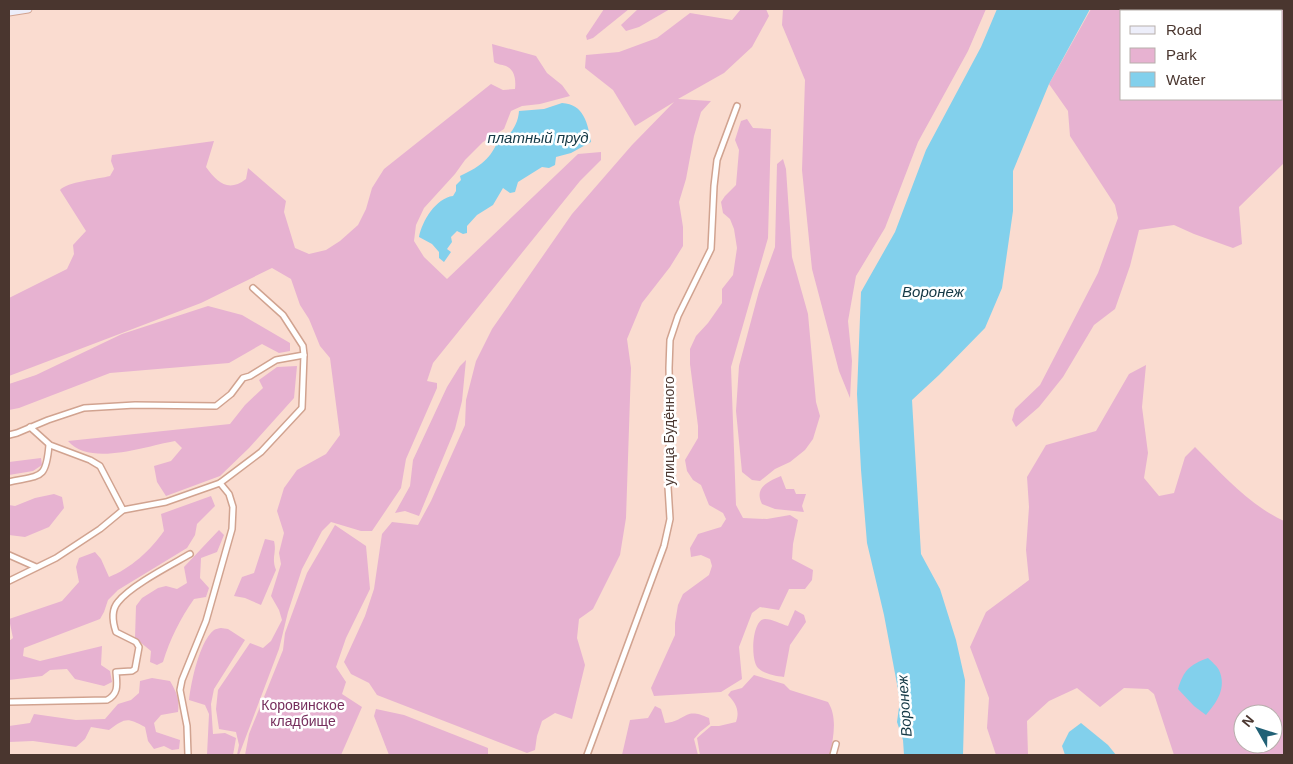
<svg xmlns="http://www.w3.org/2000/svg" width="1293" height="764" viewBox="0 0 1293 764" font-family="Helvetica,sans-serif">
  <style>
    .green { fill: #e7b2d1; fill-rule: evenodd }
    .water { fill: #82d0ec }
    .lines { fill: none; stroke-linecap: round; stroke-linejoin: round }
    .street-casing { stroke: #d1a390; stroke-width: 8 }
    .secondary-casing { stroke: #d1a390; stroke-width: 9 }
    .street { stroke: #fff; stroke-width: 5 }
    .secondary { stroke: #edeefa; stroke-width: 7 }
    .labels { text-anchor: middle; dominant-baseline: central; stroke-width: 5; stroke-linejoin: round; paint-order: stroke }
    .street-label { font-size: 14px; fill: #4a362f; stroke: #fff }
    .park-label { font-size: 14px; fill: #762e5d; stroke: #fff }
    .water-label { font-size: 15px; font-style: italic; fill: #143845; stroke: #fff }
  </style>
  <rect width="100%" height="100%" fill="#fadcd0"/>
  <g class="green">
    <path d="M604 9H629L593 38 587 40 586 36Z"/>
    <path d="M638 9H670L639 27 626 31 621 25Z"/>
    <path d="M741 9H766L769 16 752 47 724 73 678 99 711 101 701 112 694 136 686 179 679 202 683 227V246L670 267 642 303 627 339 631 368 626 518 620 555 593 609 579 619 577 638 585 665 572 719 555 713 542 721 537 736 535 750 527 753 377 695 369 683 351 674 344 662 365 616 374 589 382 534 392 522 418 525 431 501 465 425 466 400 476 361 492 329 572 214 632 145 674 102 635 126 613 90 585 68 586 55 619 52 657 38 690 13 732 20Z"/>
    <path d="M783 9H986L968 51 918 142 885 228 856 276 848 321 852 361 850 398 839 371 812 269 802 170 805 80 782 25Z"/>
    <path d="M1091 9H1284V163L1239 207 1242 244 1233 248 1194 234 1174 225 1139 230 1130 266 1115 309 1094 325 1063 377 1039 407 1016 427 1012 420 1015 409 1040 385 1098 273 1118 218 1115 205 1070 136 1068 111 1049 84ZM1122 11H1282V99H1122Z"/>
    <path d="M492 44 536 56 547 73 562 85 570 96 540 104 522 106 511 111 504 129 483 142 465 160 455 174 424 208 416 225 414 241 424 257 447 279 578 154 601 152V160L580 181 433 363 427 381 437 383V388L406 459 401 488 372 531H361L331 522 322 531 302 569 288 612 279 649 239 755H237L239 745 236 732 219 729 216 709 218 690 250 643 263 648 271 641 282 620 279 610 271 596 281 564 279 553 284 533 277 511 284 488 297 470 326 454 340 435 330 358 320 346 309 319 300 305 291 279 272 268 201 303 9 376V298L67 269 74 254 73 245 86 231 60 190C67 182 98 179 110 176L114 169 111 161 112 155 214 141 206 167C217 182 228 193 246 179L248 168 286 201 284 212 295 248 309 254 326 250 340 241 358 225 366 209 372 188 384 169 491 84 503 90 515 89C516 80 515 70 506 66 501 64 498 65 494 62Z"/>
    <path d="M747 119 753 128 771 129 768 238 731 367 736 505 743 518 767 519 790 515 798 520 793 544 792 559 813 570 812 580 805 589H789L779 610 760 607 752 613 739 647 742 679 721 692 654 696 651 688 675 635V623L678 605 683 594 709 575 712 566 710 559 701 555 691 557 690 548 698 534 721 527 726 519 723 513 709 505 701 485 693 480 687 471 685 460 698 438V426L690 364V349L696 336 708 323 722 303V289L733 275 737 248 734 229 730 219 723 213 721 202 725 196 736 185 739 150 735 140 741 121Z"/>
    <path d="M783 159 786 169 792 257 808 314 816 402 820 416 813 439 805 450 790 462 775 469 760 481 752 480 742 472 736 411 739 366 759 291 775 247 777 164Z"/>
    <path d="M208 306 242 315 290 343V351L279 353 262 344 229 363 110 373 19 408 9 410V384L36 375 122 334Z"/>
    <path d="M466 360 462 401 455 429 419 516 405 511 395 513 410 486 413 460 447 387 460 366Z"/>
    <path d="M1146 365 1142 407 1148 453 1144 478 1159 496 1174 493 1185 457 1195 447C1222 474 1249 505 1284 521V755H1174L1154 694 1148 689 1124 688 1100 707 1077 688 1049 701 1027 721 1028 755H996L987 728 989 698 970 647 986 612 1029 580 1026 550 1029 507 1027 477 1046 445 1096 431 1129 374ZM1243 714H1273V744H1243Z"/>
    <path d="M297 366 294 398 249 448 220 476 166 496 157 482 154 466 171 461 182 448 175 441C146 446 90 467 68 441L230 424 245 405 263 388 259 380 277 367Z"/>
    <path d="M41 458 42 465 33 471 9 475V462Z"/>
    <path d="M781 476 786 489H794L796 494H806L802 506 804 512 775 509 762 504C754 488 767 482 781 476Z"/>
    <path d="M54 494 62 497 64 508 49 527 25 537 9 535V505L15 506 35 498Z"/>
    <path d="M211 496 215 506 197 524 195 535 187 548 118 590 108 600 104 612 100 619 24 648 23 656 40 661 102 646 101 665 110 671 112 682 104 686 75 679 67 669 50 670 42 676 9 680V641L13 638 9 619 62 601 79 582 76 567 79 558 95 552 101 559 109 577C130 569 151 550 164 531L161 514Z"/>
    <path d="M335 525 366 546 370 589 346 638 336 667 346 682 342 694 362 707 341 755H245L249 734 283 650 285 633 307 573Z"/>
    <path d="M219 530 224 535 217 552 201 558 200 578 209 588 206 597 194 599C180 619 170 639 163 662L157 665 150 662 151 651 135 638 136 606 142 598 158 588 166 586 177 589 187 583 184 567Z"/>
    <path d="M265 539 274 541C277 553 271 557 276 570L261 605 245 598 234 596 242 577 254 573Z"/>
    <path d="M795 610 804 615 806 622 790 645 784 677C775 676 764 674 758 668 750 660 752 619 765 619 772 619 781 624 788 626Z"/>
    <path d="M221 628 228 629 245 640 214 689 211 704 213 734 225 733 236 738 233 755H207L209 714 205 705 189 700C191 683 199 642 214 630 216 629 219 628 221 628Z"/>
    <path d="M754 675 784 684 790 690 828 702C838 718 833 738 830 755H700L697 738 711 726H719L736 722C740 711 736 703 728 695L731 691 742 688Z"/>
    <path d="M152 678 170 681C176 691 180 700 178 712L161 715 154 723 156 732 180 740 179 749 172 750 164 746 154 749 148 741 145 727C127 717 125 718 109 730L91 727 85 739 76 747 33 741 9 742V726L30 723 34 714 76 720 105 719 118 704 131 700 139 693 140 681Z"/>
    <path d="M655 706 661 709 665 723C687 721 684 706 709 718L710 724 700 732 694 739 698 755H622L630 720 648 718Z"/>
    <path d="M376 709 404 715 488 748V755H389L374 716Z"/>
  </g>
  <g class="water">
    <path d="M997 9H1090L1049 84 1013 171V211L1002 288 985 328 939 375 912 400 921 554 940 589 956 640 965 680 963 755H904L903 740 897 722 900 700 884 615 867 543 861 470 857 394 861 292 895 232 926 150 981 47Z"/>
    <path d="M562 103C584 104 588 124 591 142L571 153 556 157 555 165 549 168 542 167 518 182 515 192 510 193 503 188 493 205 477 215 467 226V233L463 234 457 231 451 237 452 242 447 249 451 252 444 262 439 258V252L432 244 419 237C422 221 436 198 453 196L456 191V185L461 180 460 176C477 168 489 161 497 143 510 137 518 125 519 111L544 109Z"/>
    <path d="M1208 658C1211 661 1217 666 1219 670 1227 688 1217 702 1206 715L1194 706 1178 689C1184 670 1189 665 1208 658Z"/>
    <path d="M1081 723 1108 745 1116 755H1065L1062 746 1069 732Z"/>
  </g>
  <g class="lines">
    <g class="street-casing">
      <g id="street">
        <path d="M30 427 50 445 90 460 100 466 123 510"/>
        <path d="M9 435 17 433 48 420 84 408 135 405 216 406 231 394 243 378 250 376 276 360 304 355"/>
        <path d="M9 482C41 475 46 480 49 445"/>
        <path d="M9 555 36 567"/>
        <path d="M9 581 56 558 100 529 123 510 166 502 220 483 261 452 302 408 304 355 303 346 283 315 253 288"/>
        <path d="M9 702 107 700C119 694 117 684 116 672L132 671 135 669 139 647 136 642 116 632C113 623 111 610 118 602 130 586 171 565 190 554"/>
        <path d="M188 755 187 726 180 690 182 680 206 621 232 529 233 507 229 494 220 483"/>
        <path d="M587 755 664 546 670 519 668 487 670 420 669 368 670 340 678 316 711 249 714 186 717 160 737 106"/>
        <path d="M833 755 836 744"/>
      </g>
    </g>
    <g class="secondary-casing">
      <path id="secondary" d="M9 12 28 9"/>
    </g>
    <use href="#street" class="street"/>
    <use href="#secondary" class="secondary"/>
  </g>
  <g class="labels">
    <g class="street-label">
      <text transform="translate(669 431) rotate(-90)">улица Будённого</text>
    </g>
    <g class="park-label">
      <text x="303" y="705">Коровинское<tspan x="303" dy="16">кладбище</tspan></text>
    </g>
    <g class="water-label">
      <text x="538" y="137">платный пруд</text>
      <text x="933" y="291">Воронеж</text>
      <text transform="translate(904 706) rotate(-94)">Воронеж</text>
    </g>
  </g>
  <rect width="1293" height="764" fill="none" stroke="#4a362f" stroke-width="20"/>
  <rect x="1120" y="10" width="162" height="90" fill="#ffffff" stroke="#b7afac"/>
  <rect x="1130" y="26" width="25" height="8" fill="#edeefa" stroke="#b7afac"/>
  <text x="1166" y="35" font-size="15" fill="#4a362f">Road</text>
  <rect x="1130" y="48" width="25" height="15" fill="#e7b2d1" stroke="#b7afac"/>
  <text x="1166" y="60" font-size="15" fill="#4a362f">Park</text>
  <rect x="1130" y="72" width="25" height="15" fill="#82d0ec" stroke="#b7afac"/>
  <text x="1166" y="85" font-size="15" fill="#4a362f">Water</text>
  <g transform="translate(1258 729) rotate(309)"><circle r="24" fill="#ffffff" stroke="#b7afac"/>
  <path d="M0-4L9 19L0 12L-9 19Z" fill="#216176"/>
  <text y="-8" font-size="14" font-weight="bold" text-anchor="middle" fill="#4a362f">N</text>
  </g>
</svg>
